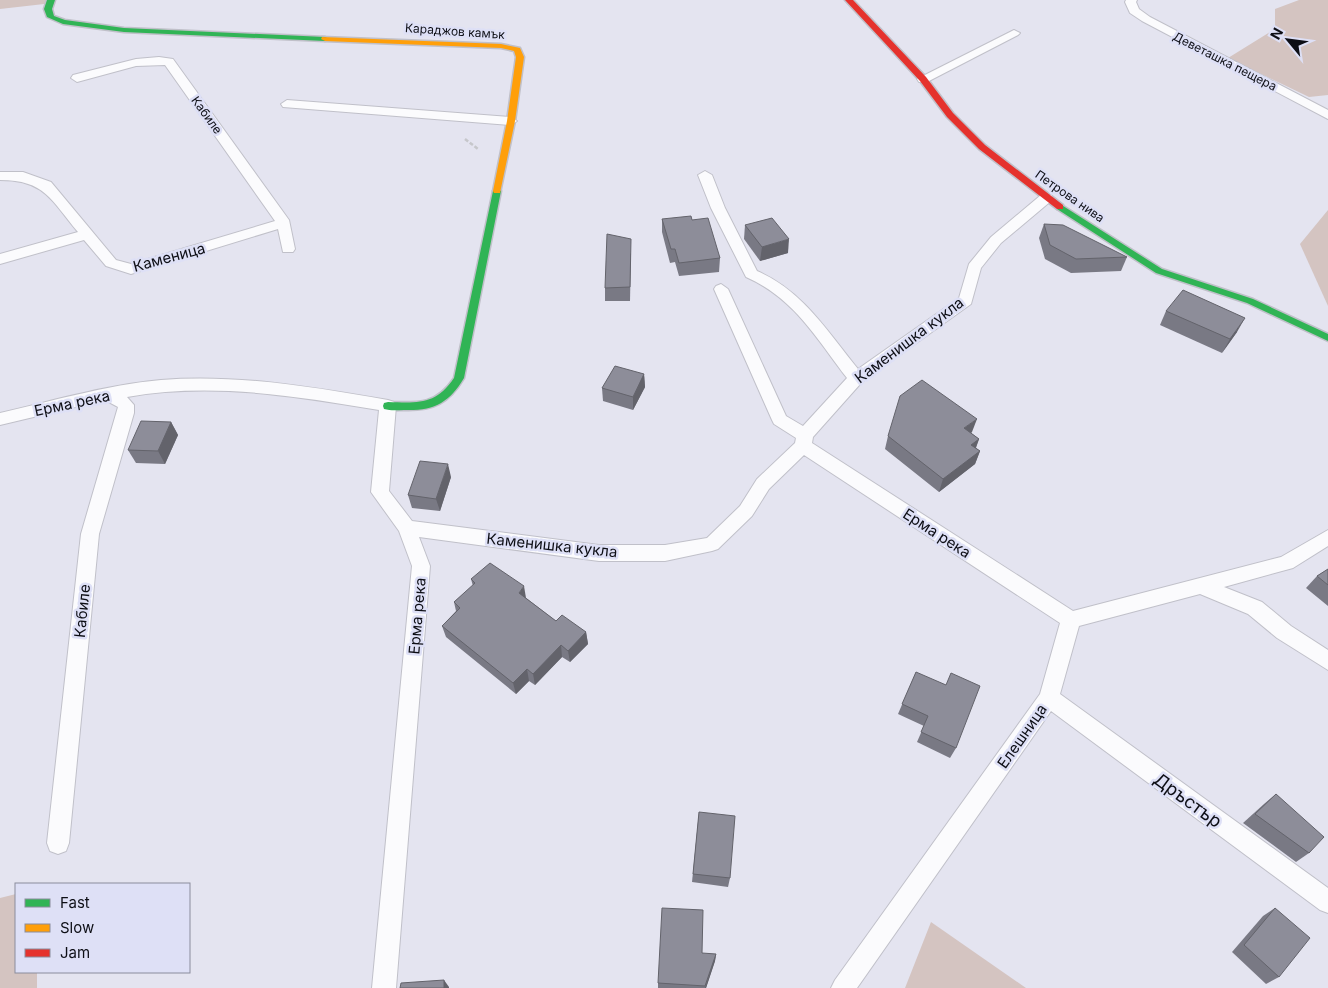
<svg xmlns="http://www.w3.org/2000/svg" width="1328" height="988" viewBox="0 0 1328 988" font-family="Inter,sans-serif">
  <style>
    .green { fill: #d4c4c1 }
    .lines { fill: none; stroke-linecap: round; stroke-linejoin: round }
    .lane-casing { stroke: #c0c0c9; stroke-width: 2 }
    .fast-casing { stroke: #c0c0c9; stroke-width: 3 }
    .slow-casing { stroke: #c0c0c9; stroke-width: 3 }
    .jam-casing { stroke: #c0c0c9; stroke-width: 3 }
    .path { stroke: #c6c7cb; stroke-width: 2.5; stroke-dasharray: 4 2; stroke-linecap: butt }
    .lane { fill: #fbfbfd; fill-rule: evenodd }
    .fast { fill: #30b455; fill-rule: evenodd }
    .slow { fill: #ff9f0a; fill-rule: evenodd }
    .jam { fill: #e5322d; fill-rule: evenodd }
    .wall { fill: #797984 }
    .shaded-wall { fill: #63636b }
    .building { fill: #8d8d99; stroke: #63636b }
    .labels { text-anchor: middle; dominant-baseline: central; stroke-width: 5; stroke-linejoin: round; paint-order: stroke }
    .far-street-label { font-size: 12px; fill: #0d0e15; stroke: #dee0f6 }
    .street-label { font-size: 15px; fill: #0d0e15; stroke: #dee0f6 }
    .near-street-label { font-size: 18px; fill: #0d0e15; stroke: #dee0f6 }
  </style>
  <rect width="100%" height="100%" fill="#e4e4f0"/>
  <g class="green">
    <path d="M0 0H54L53 3 0 9Z"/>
    <path d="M1299 0H1328V95L1309 97 1228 58 1275 29V9Z"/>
    <path d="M1328 210V306L1300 244Z"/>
    <path d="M16 894V972H37V988H0V898Z"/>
    <path d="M931 922 1026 988H905Z"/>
  </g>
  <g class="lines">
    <g class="lane-casing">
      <g id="lane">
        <path d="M1126 0H1137L1136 2 1139 9 1150 17 1328 110V119L1142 21 1130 13 1125 2Z"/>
        <path d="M1014 30 1020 33 1018 35 927 82H919L917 79Z"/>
        <path d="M159 57 173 59 289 220 295 249 293 252H283L278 229 131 274 106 266 84 240 0 264V254L78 232C51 200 45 180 0 180V172H23L51 182 116 260 131 264 275 221 165 65 136 66 77 82 71 78 73 75 136 59Z"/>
        <path d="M287 100 511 117 517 121 511 125 283 107 281 104Z"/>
        <path d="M705 171 712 175 725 208 757 271C803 291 827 331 858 369L959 298 969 264 991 237 1041 195H1051L1053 198 1051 201 1001 243 981 268 971 304 862 382 813 437 812 443 1073 611 1281 557 1328 530V546L1293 568 1224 587 1262 602 1291 626 1328 650V670L1277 638 1248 614 1200 594 1079 626 1060 694 1328 888V913L1320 910 1051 711 857 988H831L835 980 1040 694 1060 623 804 455 769 489 752 516 718 549 712 551 665 561H599L419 537 430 566 396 988H372L412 566 399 531 371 492 379 410C296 396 211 382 127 397L134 405V413L99 534 69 843 66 851 58 854 50 851 47 843 81 534 118 407 105 400 0 425V413C53 401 106 385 161 380 237 374 313 387 388 400L394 402 396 406 389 491 412 521 599 545H665L707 538 740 506 757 479 795 443 796 438 774 424 772 420 714 289 716 286 721 284 728 289 786 416 803 426 847 378C816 338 794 298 746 277L711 208 698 175Z"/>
      </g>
    </g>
    <g class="fast-casing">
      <g id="fast">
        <path d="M47 0H55L52 9 54 16 65 20 124 28 325 37 329 39 325 41 124 32 63 24 47 17 44 9Z"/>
        <path d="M497 188 501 191 464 378C449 403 434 411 404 410 398 410 391 411 384 409L383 406 384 403 388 402C418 403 436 405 454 378L493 191Z"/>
        <path d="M1060 204 1162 269 1253 299 1328 334V341L1247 303 1156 273 1057 209V205Z"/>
      </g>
    </g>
    <g class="slow-casing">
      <path id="slow" d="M322 37 501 44 520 48 524 57 515 121 500 193H494L493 191 507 121 516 57 514 51 501 48 325 41 321 39Z"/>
    </g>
    <g class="jam-casing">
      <path id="jam" d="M845 0H853L926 77 953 113 985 145 1063 205V209H1057L979 149 947 117 920 81Z"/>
    </g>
    <path class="path" d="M465 139 478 149"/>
    <use href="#lane" class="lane"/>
    <use href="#fast" class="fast"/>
    <use href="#slow" class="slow"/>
    <use href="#jam" class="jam"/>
  </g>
  <g class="wall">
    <path d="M662 219 692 220 720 258 719 272 679 276 675 262 670 263 662 232Z"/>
    <path d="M1044 224 1127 257 1121 271 1071 273 1045 259 1039 238Z"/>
    <path d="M745 225 788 253 760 261 744 239Z"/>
    <path d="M631 253 630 301H605V288Z"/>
    <path d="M1166 311 1237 332 1222 353 1160 325Z"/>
    <path d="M644 374 645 387 633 410 603 401 602 388Z"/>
    <path d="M171 422 178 435 165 464 136 463 128 450Z"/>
    <path d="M972 432 971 433 979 439 976 448 980 451 975 464 939 492 885 449 888 436Z"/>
    <path d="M451 477 440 511 412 508 408 495Z"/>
    <path d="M1328 569V606L1306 588 1317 576Z"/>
    <path d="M471 579 526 598 556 621 586 632 588 644 570 662 562 657 535 685 529 681 516 694 446 637 442 626 456 611 454 602 473 586Z"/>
    <path d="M916 672 956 748 950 758 917 742 924 726 898 714Z"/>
    <path d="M1276 794 1309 853 1296 862 1243 823 1264 804Z"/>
    <path d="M699 812 730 878 728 887 692 882Z"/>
    <path d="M1275 908 1279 977 1266 984 1232 952 1263 916Z"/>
    <path d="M716 954 715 961 706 988H658V983Z"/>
  </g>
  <g class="shaded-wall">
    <path d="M789 239 788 253 760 261 762 247Z"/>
    <path d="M1245 318 1237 332 1222 353 1230 339Z"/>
    <path d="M644 374 645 387 633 410V397Z"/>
    <path d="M977 419 972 432 960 441 964 428Z"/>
    <path d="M171 422 178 435 165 464 158 451Z"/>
    <path d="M979 439 974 452 971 445Z"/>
    <path d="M980 451 975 464 939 492 943 479Z"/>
    <path d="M448 464 451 477 440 511 436 499Z"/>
    <path d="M524 586 526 598 521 605 519 593Z"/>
    <path d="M586 632 588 644 570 662 568 651Z"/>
    <path d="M561 645 562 657 535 685 533 674Z"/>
    <path d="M527 669 529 681 516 694 513 683Z"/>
    <path d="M716 954 715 961 706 988H705Z"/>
    <path d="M444 980 449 987V988H444Z"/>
  </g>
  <g class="building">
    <path d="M691 216 692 220 708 218 720 258 679 263 675 249H671L662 219Z"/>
    <path d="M772 218 789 239 762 247 745 225Z"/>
    <path d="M1044 224 1063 225 1127 257 1076 259 1050 245Z"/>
    <path d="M607 234 631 239 630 287 605 288Z"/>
    <path d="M1183 290 1245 318 1230 339 1166 311Z"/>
    <path d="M615 366 644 374 633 397 602 388Z"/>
    <path d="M922 380 977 419 964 428 979 439 971 445 980 451 943 479 888 436 900 396Z"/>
    <path d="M141 421 171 422 158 451 128 450Z"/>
    <path d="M420 461 448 464 436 499 408 495Z"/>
    <path d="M490 563 524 586 519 593 556 621 562 615 586 632 568 651 561 645 533 674 527 669 513 683 442 626 460 608 454 602 475 583 471 579Z"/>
    <path d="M1328 569V585L1317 576Z"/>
    <path d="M916 672 946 685 951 673 980 686 956 748 921 732 928 716 902 704Z"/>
    <path d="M1276 794 1324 837 1309 853 1255 814Z"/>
    <path d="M699 812 735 816 730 878 693 874Z"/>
    <path d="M662 908 703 910 702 953 716 954 705 986 658 983Z"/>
    <path d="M1275 908 1310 938 1279 977 1244 945Z"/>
    <path d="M444 980V988H400L401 983Z"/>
  </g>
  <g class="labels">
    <g class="far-street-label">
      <text transform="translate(455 31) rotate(4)">Караджов камък</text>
      <text transform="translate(1225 61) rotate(27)">Деветашка пещера</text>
      <text transform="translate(207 115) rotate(54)">Кабиле</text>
      <text transform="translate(1070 196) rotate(35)">Петрова нива</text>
    </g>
    <g class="street-label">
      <text transform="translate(169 257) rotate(-15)">Каменица</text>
      <text transform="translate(909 340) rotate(-37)">Каменишка кукла</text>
      <text transform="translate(72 403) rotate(-12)">Ерма река</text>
      <text transform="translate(937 533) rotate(33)">Ерма река</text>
      <text transform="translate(552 545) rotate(6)">Каменишка кукла</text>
      <text transform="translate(82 611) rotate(-84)">Кабиле</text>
      <text transform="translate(417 616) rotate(-85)">Ерма река</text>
      <text transform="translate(1022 736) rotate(-55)">Елешница</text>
    </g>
    <g class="near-street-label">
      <text transform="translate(1188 800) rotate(36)">Дръстър</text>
    </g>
  </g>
  <rect x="15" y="883" width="175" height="90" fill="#dee0f6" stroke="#8a8c9c"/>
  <rect x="25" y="899" width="25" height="8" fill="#30b455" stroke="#8a8c9c"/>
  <text x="60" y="908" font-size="15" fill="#0d0e15">Fast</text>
  <rect x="25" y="924" width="25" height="8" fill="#ff9f0a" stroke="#8a8c9c"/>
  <text x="60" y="933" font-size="15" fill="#0d0e15">Slow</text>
  <rect x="25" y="949" width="25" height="8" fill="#e5322d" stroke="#8a8c9c"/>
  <text x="60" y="958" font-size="15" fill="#0d0e15">Jam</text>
  <g transform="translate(1288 40) rotate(299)" stroke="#dee0f6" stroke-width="4" paint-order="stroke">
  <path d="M0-4L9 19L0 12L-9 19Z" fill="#0d0e15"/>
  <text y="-8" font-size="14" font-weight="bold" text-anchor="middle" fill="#0d0e15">N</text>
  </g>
</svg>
